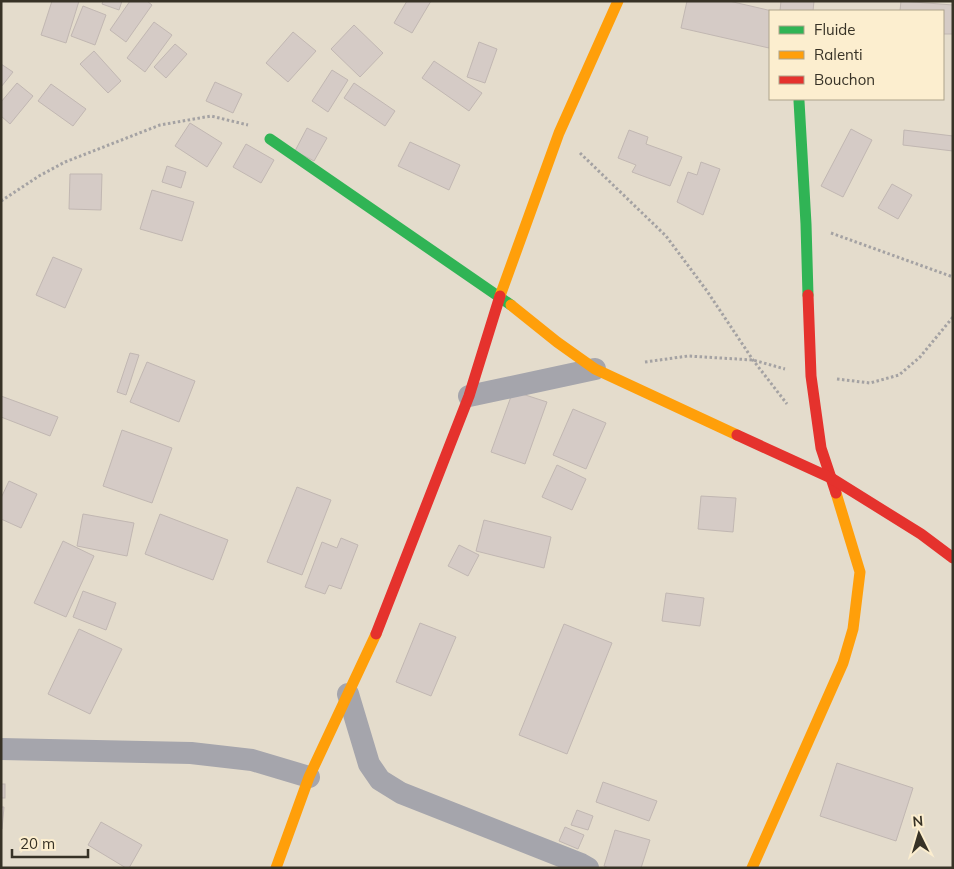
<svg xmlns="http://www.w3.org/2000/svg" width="954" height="869" viewBox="0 0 954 869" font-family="Mulish,sans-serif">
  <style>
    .building { fill: #d5cbc6; stroke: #c1b7b2 }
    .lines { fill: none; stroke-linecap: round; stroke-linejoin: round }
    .path { stroke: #a4a2a3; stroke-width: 3; stroke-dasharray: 2.5 2.5; stroke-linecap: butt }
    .street { stroke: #a5a5ac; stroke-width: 22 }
    .fast { stroke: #30b455; stroke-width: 11 }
    .slow { stroke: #ff9f0a; stroke-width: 11 }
    .jam { stroke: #e5322d; stroke-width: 11 }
  </style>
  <rect width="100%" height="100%" fill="#e4dccc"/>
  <g class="building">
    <path d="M52 1H79L66 43 41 35Z"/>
    <path d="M103 1H122L119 10 102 4Z"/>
    <path d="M130 1H147L152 5 126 42 110 30Z"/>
    <path d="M407 1H431L412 33 394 23Z"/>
    <path d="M687 1H729L772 11H770V42L769 48 681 28Z"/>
    <path d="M781 1H814L813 11H780Z"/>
    <path d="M901 1 953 5V34H943V11H900Z"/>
    <path d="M83 6 106 15 95 45 71 36Z"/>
    <path d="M154 22 172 35 145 72 127 58Z"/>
    <path d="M354 25 383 53 360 77 331 49Z"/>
    <path d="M293 32 316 51 288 82 266 63Z"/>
    <path d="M479 42 497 49 485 83 467 77Z"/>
    <path d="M175 44 187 54 166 78 154 67Z"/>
    <path d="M94 51 121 81 108 93 80 64Z"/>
    <path d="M434 61 482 93 469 111 422 78Z"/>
    <path d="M1 64 13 72 1 87Z"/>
    <path d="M332 70 348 80 328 112 312 101Z"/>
    <path d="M215 82 242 94 233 113 206 101Z"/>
    <path d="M17 83 33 96 10 124 1 116V102Z"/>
    <path d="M354 83 395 111 385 126 344 98Z"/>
    <path d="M51 84 86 109 73 126 38 101Z"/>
    <path d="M190 123 222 143 207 167 175 146Z"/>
    <path d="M307 128 327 138 314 161 295 151Z"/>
    <path d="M851 129 872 140 843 197 821 186Z"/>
    <path d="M629 130 648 137 646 144 682 157 670 186 632 172 636 165 618 158Z"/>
    <path d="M904 130 953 136V151L903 145Z"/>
    <path d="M410 142 460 165 449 190 398 166Z"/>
    <path d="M246 144 274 160 261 183 233 167Z"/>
    <path d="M701 162 720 169 703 215 677 202 688 172 697 175Z"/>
    <path d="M167 166 186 172 181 188 162 182Z"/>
    <path d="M70 174H102L101 210 69 209Z"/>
    <path d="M892 184 912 195 898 219 878 208Z"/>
    <path d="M152 190 194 202 182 241 140 229Z"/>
    <path d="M53 257 82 269 65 308 36 295Z"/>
    <path d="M130 353 139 355 126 395 117 392Z"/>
    <path d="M147 362 195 381 179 422 130 402Z"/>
    <path d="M513 391 547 402 525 464 491 452Z"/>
    <path d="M1 396 58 417 50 436 1 417Z"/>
    <path d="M573 409 606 423 586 469 553 455Z"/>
    <path d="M122 430 172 448 152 503 103 486Z"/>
    <path d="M557 465 586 479 572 510 542 497Z"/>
    <path d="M9 481 37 494 21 528 1 519V498Z"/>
    <path d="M297 487 331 500 302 575 267 562Z"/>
    <path d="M701 496 736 498 733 532 698 529Z"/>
    <path d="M83 514 134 523 127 556 77 546Z"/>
    <path d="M160 514 228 540 213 580 145 554Z"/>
    <path d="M484 520 551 537 544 568 476 551Z"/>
    <path d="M341 538 358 545 341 589 329 585 325 594 305 587 322 542 337 548Z"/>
    <path d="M63 541 94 556 66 617 34 603Z"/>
    <path d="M459 545 479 555 468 576 448 566Z"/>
    <path d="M83 591 116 603 106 630 73 617Z"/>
    <path d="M666 593 704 598 700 626 662 621Z"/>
    <path d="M420 623 456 637 431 696 396 682Z"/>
    <path d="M564 624 612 643 567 754 519 735Z"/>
    <path d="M79 629 122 649 90 714 48 694Z"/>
    <path d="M837 763 913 788 896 841 820 816Z"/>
    <path d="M603 782 657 801 649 821 596 802Z"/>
    <rect x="1" y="784" width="4" height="14"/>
    <path d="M1 807H4L2 829H1Z"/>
    <path d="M577 810 593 816 588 830 571 825Z"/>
    <path d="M101 822 142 845 129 868H126L88 845Z"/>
    <path d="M565 827 584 835 578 849 559 841Z"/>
    <path d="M615 830 650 840 641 868H609L604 866Z"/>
  </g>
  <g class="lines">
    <g class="path">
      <path d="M580 153 666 236 707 291 753 360 787 404"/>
      <path d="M1 201 39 176 65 162 160 125 211 116 248 125"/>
      <path d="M831 233 953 277"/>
      <path d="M645 362 688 356 753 360 785 369"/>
      <path d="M837 379 870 383 899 375 920 357 953 317"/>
    </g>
    <g class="street">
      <path d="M469 396 595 369"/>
      <path d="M348 694 369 764 380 780 401 793 581 864 588 868"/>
      <path d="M1 749 191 753 252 760 309 777"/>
    </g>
    <g class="fast">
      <path d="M799 101 806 224 808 295"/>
      <path d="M270 139 511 305"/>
    </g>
    <g class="slow">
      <path d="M500 296 559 133 618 1"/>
      <path d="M511 305 557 342 595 369 737 435"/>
      <path d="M276 868 309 777 376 634"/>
      <path d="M752 868 843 663 853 629 860 572 836 493"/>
    </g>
    <g class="jam">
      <path d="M808 295 811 376 821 448 836 493"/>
      <path d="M737 435 831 478 921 534 953 558"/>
      <path d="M376 634 469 396 500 296"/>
    </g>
  </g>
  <rect width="954" height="869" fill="none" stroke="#373226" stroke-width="5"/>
  <rect x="769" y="10" width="175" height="90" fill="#fceecf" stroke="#ada38b"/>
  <rect x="779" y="26" width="25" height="8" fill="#30b455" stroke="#ada38b"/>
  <text x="814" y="35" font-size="15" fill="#373226">Fluide</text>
  <rect x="779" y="51" width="25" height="8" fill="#ff9f0a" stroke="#ada38b"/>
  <text x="814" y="60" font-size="15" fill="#373226">Ralenti</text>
  <rect x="779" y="76" width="25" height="8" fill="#e5322d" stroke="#ada38b"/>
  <text x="814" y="85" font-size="15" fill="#373226">Bouchon</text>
  <g transform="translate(919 834) rotate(355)" stroke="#fceecf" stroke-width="4" paint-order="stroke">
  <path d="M0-4L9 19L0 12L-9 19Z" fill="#373226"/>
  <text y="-8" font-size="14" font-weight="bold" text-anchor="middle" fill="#373226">N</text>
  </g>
  <path d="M12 849v8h76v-8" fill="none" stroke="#373226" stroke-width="2.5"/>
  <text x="20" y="849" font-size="15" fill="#373226" stroke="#fceecf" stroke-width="4" paint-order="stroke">20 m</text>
</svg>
